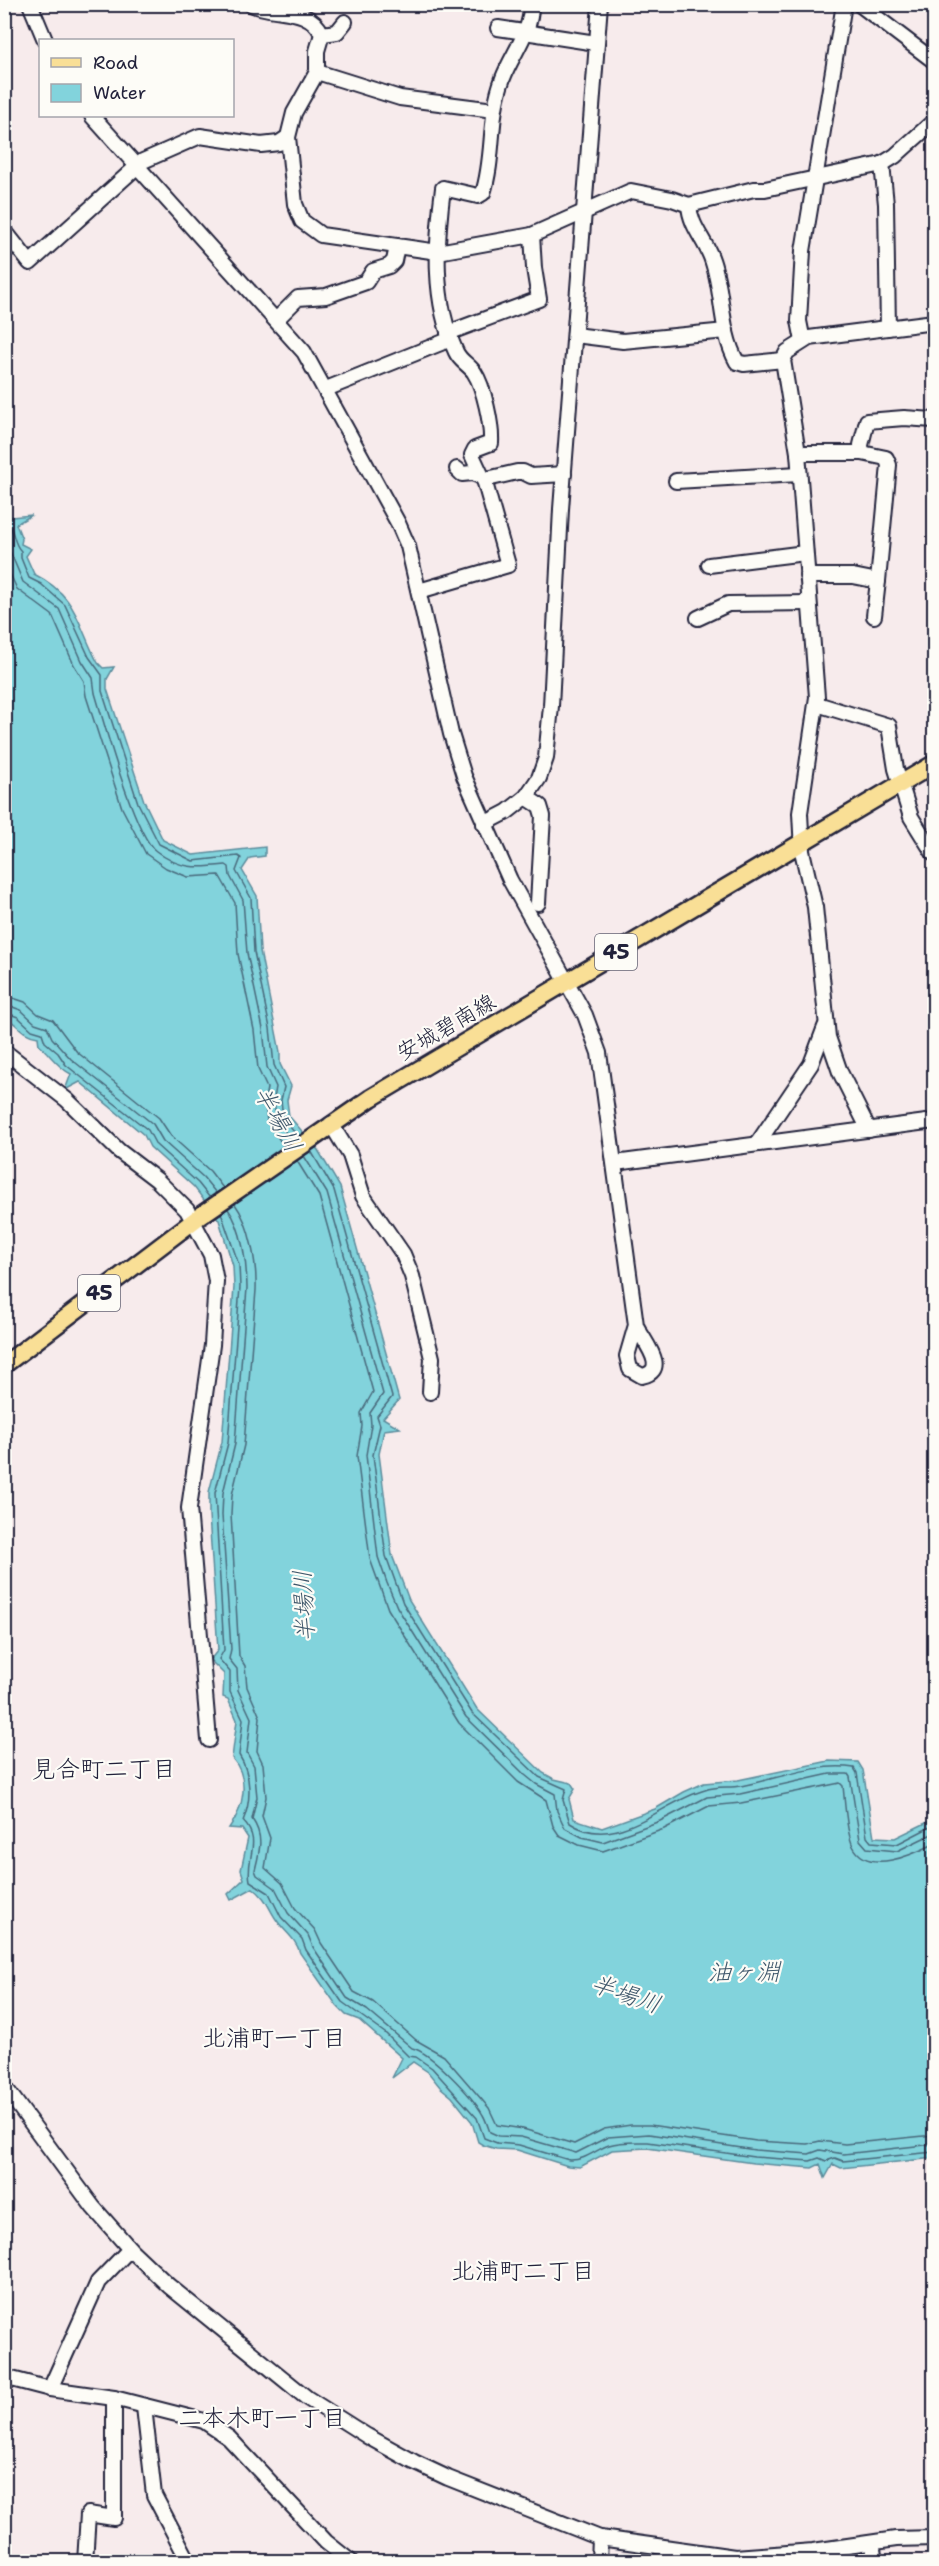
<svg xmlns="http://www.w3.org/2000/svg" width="939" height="2566" viewBox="0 0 939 2566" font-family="'Shantell Sans','Klee One',sans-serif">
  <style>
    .water { fill: #82d3dc; stroke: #5c8c9c; stroke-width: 1.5 }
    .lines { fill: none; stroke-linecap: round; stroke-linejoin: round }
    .shore { stroke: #48697b; stroke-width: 1.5 }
    .minor-casing { stroke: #22223b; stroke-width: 18 }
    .major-casing { stroke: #22223b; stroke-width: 21 }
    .minor { stroke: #fdfcf7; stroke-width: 14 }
    .major { stroke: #f9df96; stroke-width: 16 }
    .labels { text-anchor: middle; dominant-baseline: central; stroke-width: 4.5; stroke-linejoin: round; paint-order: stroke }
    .shield { fill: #fdfcf7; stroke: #646373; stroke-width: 1.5 }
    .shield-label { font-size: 21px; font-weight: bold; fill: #22223b }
    .street-label { font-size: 22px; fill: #22223b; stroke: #fdfcf7 }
    .water-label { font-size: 24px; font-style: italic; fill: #3f576b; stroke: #fdfcf7 }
    .neighbourhood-label { font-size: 24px; fill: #22223b; stroke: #fdfcf7 }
  </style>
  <rect width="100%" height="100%" fill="#f7ebec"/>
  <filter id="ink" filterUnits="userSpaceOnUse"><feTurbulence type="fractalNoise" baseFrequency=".0167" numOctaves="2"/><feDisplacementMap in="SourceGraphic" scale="12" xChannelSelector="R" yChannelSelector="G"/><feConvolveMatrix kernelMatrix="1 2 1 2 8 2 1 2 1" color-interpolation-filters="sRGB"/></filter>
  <g filter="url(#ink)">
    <path class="water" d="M4 510 11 517 32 515 16 524 22 539 21 544 31 549 26 556 34 574C78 596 77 624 98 663L103 668 114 667 107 679V689L144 801 163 840 193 855 265 847V856L250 858 242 870 257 896 260 951 280 1052V1064L291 1086 287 1100 289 1116 318 1150 340 1187 399 1400 383 1418 400 1428 384 1430 379 1454 392 1555 409 1600 477 1709 543 1773 554 1779 571 1783 575 1789 569 1799 574 1819 602 1828 655 1809 684 1792 704 1783 738 1780 829 1761 858 1762 863 1770 874 1837 895 1838 934 1819V2158L841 2168 833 2164 825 2178 820 2164 812 2168 753 2163 647 2148 612 2150 580 2167 568 2166 517 2150 496 2149 483 2145 478 2142 472 2122 452 2097 440 2087 428 2072 413 2062 392 2078 402 2058 359 2020 346 2015 337 2006 300 1953C296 1939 286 1933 278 1922 268 1909 268 1899 253 1888L231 1900 228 1894 244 1879 241 1870 248 1838 242 1829 229 1828C244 1808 250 1778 232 1758L237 1720 228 1699 223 1697 224 1674 210 1660 218 1650 209 1515V1492L222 1442 234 1287 233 1266 219 1220 194 1187 150 1147 144 1135 80 1082 65 1090 71 1074C58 1068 50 1054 39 1045L38 1037C23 1036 17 1023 5 1017Z"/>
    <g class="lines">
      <g class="shore">
        <path d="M4 518C15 527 12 543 21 551V558L29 578 41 584 65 605 89 657 102 675V691L138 803 159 844 193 861 238 856 241 858 236 871 251 898 254 952 270 1028 274 1065 284 1087 281 1100 283 1118 298 1137"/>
        <path d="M4 531 9 549 23 582 59 609 82 661 93 678 95 693C104 723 135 836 156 851 180 870 198 868 226 865L229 867 230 876 243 900 247 953 263 1029 267 1067 276 1087 274 1099 276 1120 292 1141"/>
        <path d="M4 561 17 589 52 615 74 665 84 681 86 696 122 808 146 854 166 868 188 877 219 875 235 903 238 954 254 1030 258 1069 267 1088 265 1099 267 1122 284 1146"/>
        <path d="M4 995 25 1002 38 1014 53 1020 77 1052 159 1118 171 1136 210 1171 223 1188"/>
        <path d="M4 1004 21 1010 35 1023 47 1027 52 1038 71 1059 153 1124 163 1141 203 1177 216 1193"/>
        <path d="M4 1012 18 1017 32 1030 42 1033 45 1042 58 1053 66 1065 148 1130 156 1145 198 1183 210 1198"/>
        <path d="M311 1151 334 1190 392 1397 377 1416 380 1425 373 1455 382 1527 386 1556 403 1603 472 1713 539 1777 566 1789 563 1800 570 1823C616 1853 661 1802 705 1790 716 1786 729 1788 741 1786 777 1779 818 1762 854 1768L857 1773 867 1837 871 1842 897 1844 934 1825"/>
        <path d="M304 1156 327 1193 383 1394 370 1413 371 1425 366 1455 378 1557 387 1583 397 1607 466 1717 525 1775 536 1784 555 1794 557 1811 565 1828 582 1837 603 1842 660 1821 707 1797 740 1794 830 1774H848L850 1777 860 1840 867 1848 897 1851 934 1833"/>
        <path d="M297 1161 319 1196 373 1392 361 1413 362 1426 357 1456 370 1559 388 1609 459 1723 518 1782 546 1800 553 1826 559 1835 579 1845 603 1851 664 1829 709 1806 741 1803 840 1783 843 1786C845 1803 846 1832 853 1846 868 1876 914 1854 934 1844"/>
        <path d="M235 1204C250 1224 257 1264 256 1290L244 1445 232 1495 231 1514 239 1656 245 1666 247 1687 260 1717 257 1751 263 1764 266 1797 262 1816 270 1838 265 1868 282 1883 295 1908 315 1930 321 1943 354 1992 373 2002 416 2040 444 2056 489 2108 497 2125 523 2129 574 2144 604 2129 631 2125H650L756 2141 807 2144 820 2141 845 2144 934 2135"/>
        <path d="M228 1209C242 1228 247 1264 247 1288L235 1444 223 1493 222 1515 231 1649 229 1659 237 1669 238 1690 251 1718 247 1753 254 1766 257 1797 252 1819C264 1836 260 1850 255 1870L257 1875 275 1888 288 1913 308 1935 313 1947 347 1998 367 2010 412 2048C431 2052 473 2097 483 2115 486 2120 488 2127 490 2132L499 2136 521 2137 576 2153 608 2137 649 2134 755 2150 809 2154 820 2150 844 2154 934 2144"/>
        <path d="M221 1213 239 1265 240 1287 228 1443 215 1493 224 1650 219 1659 230 1672V1692L243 1719 239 1755C251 1774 252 1800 243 1821 263 1842 245 1857 250 1881L269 1893 281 1917 302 1939 306 1950 342 2002 385 2033 408 2056 416 2057 432 2068 477 2118 484 2138 497 2143 519 2145 569 2160C585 2161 595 2150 609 2145 621 2141 635 2142 648 2142L754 2157 810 2161 819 2158 826 2161 835 2158 843 2161 934 2152"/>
      </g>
      <g class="minor-casing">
        <g id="minor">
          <path d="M30 4 45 40"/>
          <path d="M251 4C273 15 309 5 322 34"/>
          <path d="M859 4 934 61"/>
          <path d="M345 22 337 32 322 34 317 51V72L294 113 288 137 295 204 302 221 321 235 438 252 532 235 631 191 672 199 689 205 754 189H765L882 164 895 156 934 121"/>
          <path d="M498 28 596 43"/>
          <path d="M317 72 400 98 494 110"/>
          <path d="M92 116 304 352 398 523 408 546 451 734 464 776 510 880 585 1015 599 1053 636 1325C642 1340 671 1370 642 1376L630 1369 627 1356 636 1325"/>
          <path d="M882 164 886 204 888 328"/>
          <path d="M689 205C690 225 704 239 711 257 724 290 719 330 737 362L744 364 783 360"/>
          <path d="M4 230 30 263 143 161 200 136 261 145 279 143 288 137"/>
          <path d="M276 320 298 298 326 296 366 282 373 271 389 266 394 261 397 246"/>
          <path d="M448 333 539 299 534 268 532 235"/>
          <path d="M575 335 623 341 726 331"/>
          <path d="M803 341 799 321 803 251 844 4"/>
          <path d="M326 389 451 339"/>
          <path d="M798 453H862L886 458 889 465 878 581 853 576H807"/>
          <path d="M862 453 861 445 867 421 904 418 934 420"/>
          <path d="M457 469 462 474 472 473 487 479 517 472H523L531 476 564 474"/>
          <path d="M676 481 799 474"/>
          <path d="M709 565 805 553"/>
          <path d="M419 591 508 565 485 483 472 455 475 449 491 443C492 425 484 387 474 372 468 364 460 361 456 352 432 300 436 243 443 188L478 196 483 193C495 156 488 117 503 78 512 54 532 31 531 4"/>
          <path d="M874 616 878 581"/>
          <path d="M698 618 728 604 809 603"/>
          <path d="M817 704 889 726 896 769 911 817 934 854"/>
          <path d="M526 797 540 806 543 816 538 903"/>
          <path d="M484 824 507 812 526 797 539 778 546 758 551 706 561 509 600 4"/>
          <path d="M4 1051 67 1100 119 1151 157 1180 187 1210 211 1255 216 1281 212 1345 189 1508 209 1740"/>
          <path d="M331 1124 350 1155 363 1196 403 1254 412 1276 432 1358 430 1392"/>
          <path d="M869 1130 840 1072 828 1037 815 907 802 851 800 813 817 697 798 453 783 360 787 352 809 338 934 322"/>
          <path d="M757 1144 811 1064 825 1027"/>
          <path d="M615 1163 934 1121"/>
          <path d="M4 2086 93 2207 130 2249 169 2286 307 2398 367 2436 414 2462 448 2478 600 2538 735 2557 813 2551 896 2539 934 2538"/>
          <path d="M4 2377 50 2389 114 2398 204 2421 229 2438 326 2542 351 2562"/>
          <path d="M50 2389 98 2282 130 2249"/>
          <path d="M144 2407 154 2495 189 2562"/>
          <path d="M872 2543 875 2562"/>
          <path d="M85 2562 88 2514 114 2518V2398"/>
          <path d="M599 2562 600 2538"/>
        </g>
      </g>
      <g class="major-casing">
        <path id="major" d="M4 1365 200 1216 371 1098 934 764"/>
      </g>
      <use href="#minor" class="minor"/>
      <use href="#major" class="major"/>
    </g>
  </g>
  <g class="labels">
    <g class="shield">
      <rect x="595" y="934" width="42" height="36" rx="4.5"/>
      <rect x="78" y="1275" width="42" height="36" rx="4.5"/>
    </g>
    <g class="shield-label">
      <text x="616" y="952">45</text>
      <text x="99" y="1293">45</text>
    </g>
    <g class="street-label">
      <text transform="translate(446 1027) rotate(-30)">安城碧南線</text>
    </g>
    <g class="water-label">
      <text transform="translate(278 1119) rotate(61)">半場川</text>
      <text transform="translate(304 1606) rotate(-93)">半場川</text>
      <text x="744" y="1972">油ヶ淵</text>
      <text transform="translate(626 1994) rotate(19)">半場川</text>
    </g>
    <g class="neighbourhood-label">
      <text x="104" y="1769">見合町二丁目</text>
      <text x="274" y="2038">北浦町一丁目</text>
      <text x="523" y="2271">北浦町二丁目</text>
      <text x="262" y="2418">二本木町一丁目</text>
    </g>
  </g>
  <rect width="939" height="2566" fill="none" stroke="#fdfcf7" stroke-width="24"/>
  <rect x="12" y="12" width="915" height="2542" fill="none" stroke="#22223b" stroke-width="2" filter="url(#ink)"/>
  <rect x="39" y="39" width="195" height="78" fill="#fdfcf7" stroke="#a5a5ac" stroke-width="1.5"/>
  <rect x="51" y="58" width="30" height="9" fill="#f9df96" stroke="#a5a5ac" stroke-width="1.5"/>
  <text x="93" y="69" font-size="18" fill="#22223b">Road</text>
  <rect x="51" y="84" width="30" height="18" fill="#82d3dc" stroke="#a5a5ac" stroke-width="1.5"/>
  <text x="93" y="99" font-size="18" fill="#22223b">Water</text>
</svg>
